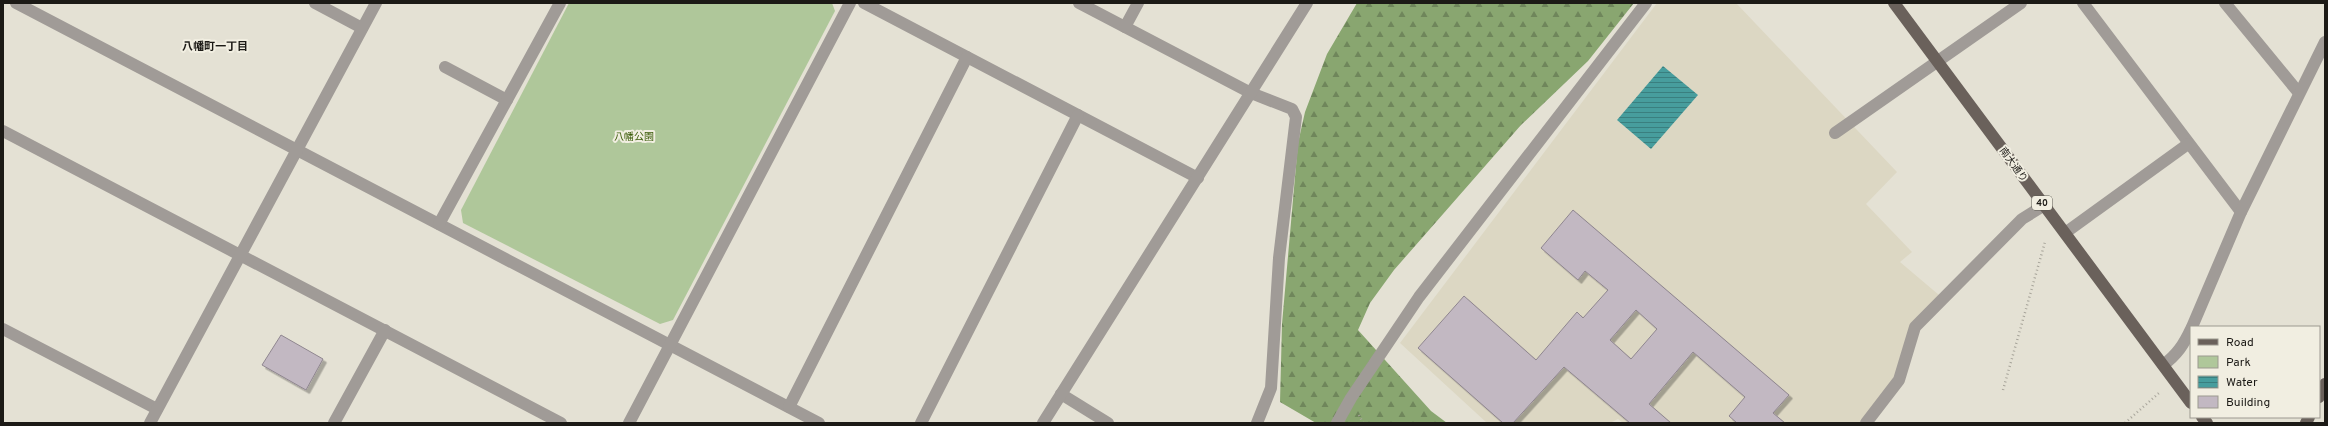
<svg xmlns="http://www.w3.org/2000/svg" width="2328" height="426" viewBox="0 0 2328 426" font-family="Overpass,'Noto Sans JP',sans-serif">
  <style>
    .built { fill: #dcd7c3 }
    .forest { fill: url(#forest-firs) }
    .park { fill: #afc79a }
    .water { fill: url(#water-rules) }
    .building { fill: #c2b8c2; stroke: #8f868f; fill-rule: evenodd; filter: url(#shadow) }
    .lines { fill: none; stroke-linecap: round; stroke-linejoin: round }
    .path { stroke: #a7a49a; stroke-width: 2.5; stroke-dasharray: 1 3; stroke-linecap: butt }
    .minor { stroke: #a09b97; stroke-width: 12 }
    .major { stroke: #6a615b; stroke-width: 12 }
    .labels { text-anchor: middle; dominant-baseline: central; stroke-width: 4; stroke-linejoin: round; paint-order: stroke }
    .shield { fill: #f1eee1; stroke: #5c5a53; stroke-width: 1 }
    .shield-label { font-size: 9px; font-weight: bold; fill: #1c1a16 }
    .park-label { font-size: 10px; fill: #385a06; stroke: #f1eee1 }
    .street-label { font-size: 10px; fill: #1c1a16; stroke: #f1eee1 }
    .neighbourhood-label { font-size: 11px; font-weight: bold; fill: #1c1a16; stroke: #f1eee1 }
  </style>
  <defs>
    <pattern id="forest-firs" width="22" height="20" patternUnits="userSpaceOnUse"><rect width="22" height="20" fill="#89a670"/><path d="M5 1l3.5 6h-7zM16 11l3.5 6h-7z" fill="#6f865b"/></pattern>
    <pattern id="water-rules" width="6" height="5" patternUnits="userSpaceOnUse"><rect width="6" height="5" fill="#479d9d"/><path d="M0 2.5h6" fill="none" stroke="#3a7f7f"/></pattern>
    <filter id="shadow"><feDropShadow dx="3.5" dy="3.5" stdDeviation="0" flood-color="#0004"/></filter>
  </defs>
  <rect width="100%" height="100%" fill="#e4e1d4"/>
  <path class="built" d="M1657 3H1736L1897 172 1866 204 1912 252 1900 262 1939 295 1911 327 1899 372 1859 423H1623L1618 419 1610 423H1487L1400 343Z"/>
  <path class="forest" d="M1357 3H1634L1588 61 1521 125 1394 270 1370 303 1358 330 1431 411 1447 423H1316L1280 402 1282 324 1298 143 1305 112 1327 54Z"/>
  <path class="park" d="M569 3H832L835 11 673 320 660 324 463 223 461 210Z"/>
  <path class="water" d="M1663 66 1698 95 1651 149 1617 120Z"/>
  <g class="building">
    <path d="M1573 210 1789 395 1773 413 1785 423H1737L1729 416 1745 397 1693 352 1649 404 1671 423H1630L1564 367 1513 423H1503L1418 348 1464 296 1536 360 1577 312 1583 318 1608 290 1585 271 1578 280 1541 248ZM1636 310 1657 329 1631 359 1610 340Z"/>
    <path d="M281 335 323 359 306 390 262 365Z"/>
  </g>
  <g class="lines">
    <g class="path">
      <path d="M2003 390 2045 242"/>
      <path d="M1359 415 1363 423"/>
      <path d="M2125 423 2159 393"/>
    </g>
    <g class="minor">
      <path d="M16 3 819 423"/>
      <path d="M315 3 362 28"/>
      <path d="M864 3 1198 178"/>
      <path d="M1079 3 1251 93 1292 109 1296 117 1279 258 1271 388 1257 423"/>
      <path d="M2083 3 2241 212"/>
      <path d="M2225 3 2299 93"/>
      <path d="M1125 27 1138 3"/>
      <path d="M445 67 507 100"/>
      <path d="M3 131 561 423"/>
      <path d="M1835 133 2021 3"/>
      <path d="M439 224 560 3"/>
      <path d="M2065 233 2188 144"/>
      <path d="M2192 327 2241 212 2325 42"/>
      <path d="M3 329 157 409"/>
      <path d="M2163 365C2177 355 2184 344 2191 329"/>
      <path d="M1061 394 1108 423"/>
      <path d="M789 407 967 57"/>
      <path d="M150 423 376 3"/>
      <path d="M334 423 385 330"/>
      <path d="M629 423 850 3"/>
      <path d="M921 423 1078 115"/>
      <path d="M1043 423 1307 3"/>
      <path d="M1337 423 1351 398 1419 297 1646 3"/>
      <path d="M1866 423 1899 380 1915 327 2022 219 2043 206"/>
    </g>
    <g class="major">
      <path d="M1894 3 2191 403"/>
      <path d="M2319 397 2325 384"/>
      <path d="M2202 417 2207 423"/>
      <path d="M2306 423 2309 417"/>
    </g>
  </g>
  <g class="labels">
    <rect class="shield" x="2032" y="196" width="20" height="14" rx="3"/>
    <g class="shield-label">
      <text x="2042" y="203">40</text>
    </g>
    <g class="park-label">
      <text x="634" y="137">八幡公園</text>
    </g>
    <g class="street-label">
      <text transform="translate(2013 165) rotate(54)">南大通り</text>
    </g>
    <g class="neighbourhood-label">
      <text x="215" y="47">八幡町一丁目</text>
    </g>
  </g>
  <rect width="2328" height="426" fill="none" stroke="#1c1a16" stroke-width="8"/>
  <rect x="2190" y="326" width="130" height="92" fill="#f1eee1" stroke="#9c9990"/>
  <rect x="2198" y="339" width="20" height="6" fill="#6a615b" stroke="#9c9990"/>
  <text x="2226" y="346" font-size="12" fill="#1c1a16">Road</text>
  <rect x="2198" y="356" width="20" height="12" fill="#afc79a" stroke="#9c9990"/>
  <text x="2226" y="366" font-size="12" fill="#1c1a16">Park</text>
  <rect x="2198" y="376" width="20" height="12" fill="url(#water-rules)" stroke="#9c9990"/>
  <text x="2226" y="386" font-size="12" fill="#1c1a16">Water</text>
  <rect x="2198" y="396" width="20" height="12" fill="#c2b8c2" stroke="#9c9990"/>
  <text x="2226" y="406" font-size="12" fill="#1c1a16">Building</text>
</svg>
